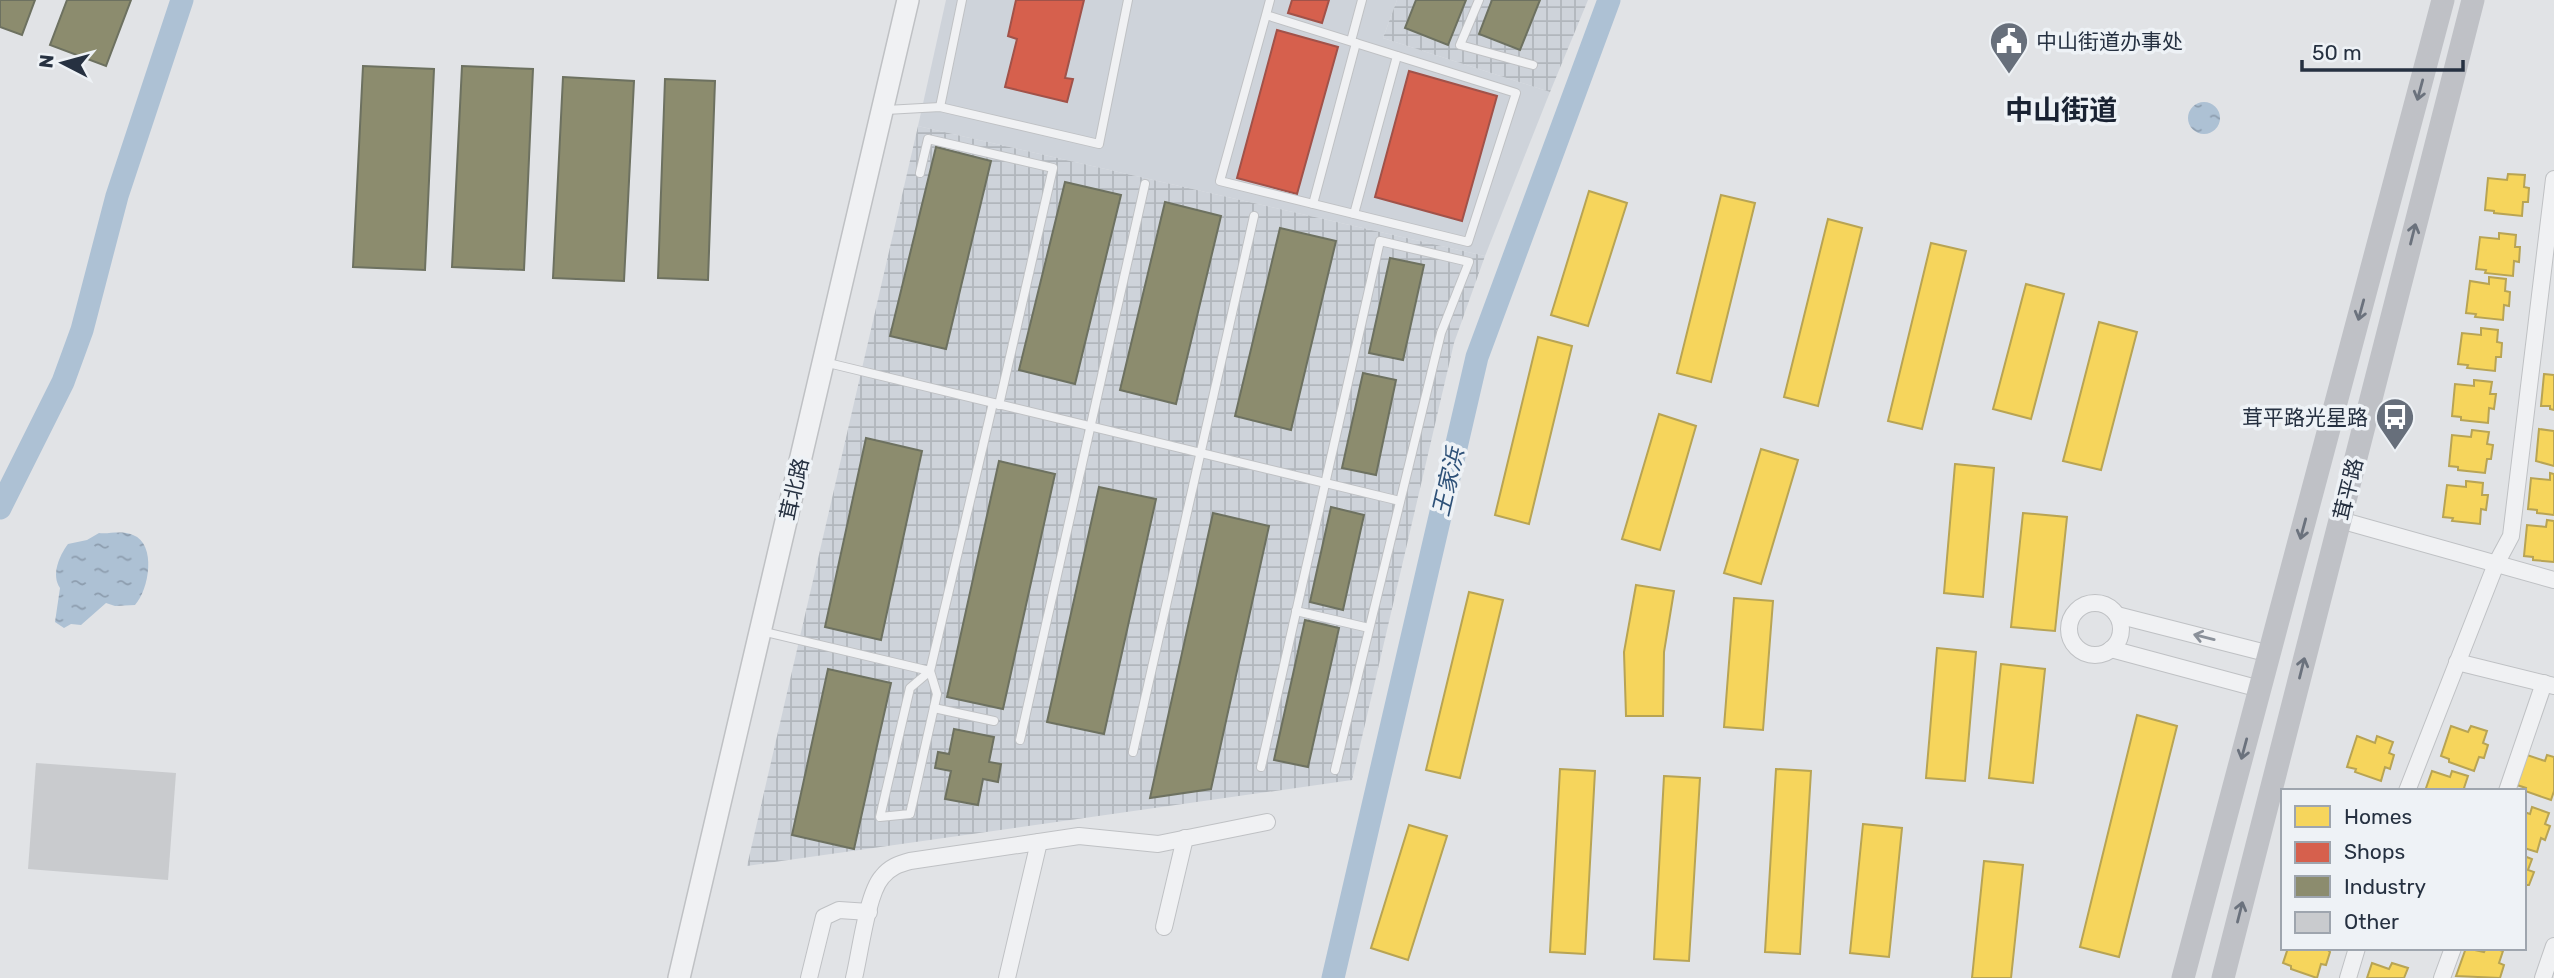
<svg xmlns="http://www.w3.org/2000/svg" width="2554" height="978" viewBox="0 0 2554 978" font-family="Rubik,'Noto Sans SC',sans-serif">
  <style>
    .built { fill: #ced3da }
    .industrial { fill: url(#industrial-grid) }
    .water { fill: url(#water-ripples) }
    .homes { fill: #f6d55c; stroke: #b8a454; stroke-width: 2 }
    .shops { fill: #d6604d; stroke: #a15249; stroke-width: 2 }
    .industry { fill: #8c8c6e; stroke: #6d7160; stroke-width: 2 }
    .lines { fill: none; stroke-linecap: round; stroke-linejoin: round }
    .canal { stroke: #adc1d4; stroke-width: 23 }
    .building { fill: #c9cbce }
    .service-casing { stroke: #bfc1c4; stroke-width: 10 }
    .minor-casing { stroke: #bfc1c4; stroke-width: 18 }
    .tertiary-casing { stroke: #bfc1c4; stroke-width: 24 }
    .service { stroke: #f0f1f3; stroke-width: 8 }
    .minor { stroke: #f0f1f3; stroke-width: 16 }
    .tertiary { stroke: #f0f1f3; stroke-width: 21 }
    .secondary { stroke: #bfc1c6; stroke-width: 23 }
    .oneway { stroke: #6b727d }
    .oneway2 { stroke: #8b919a }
    .labels { text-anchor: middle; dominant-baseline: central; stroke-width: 7; stroke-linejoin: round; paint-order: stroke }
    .poi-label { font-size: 21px; fill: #263141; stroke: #eef2f6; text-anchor: start }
    .street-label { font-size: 21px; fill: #263141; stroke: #eef2f6 }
    .water-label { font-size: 23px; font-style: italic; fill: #2e5178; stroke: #eef2f6 }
    .district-label { font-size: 28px; font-weight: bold; fill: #192232; stroke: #eef2f6 }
  </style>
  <defs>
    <pattern id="industrial-grid" width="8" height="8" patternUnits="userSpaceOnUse" patternTransform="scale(1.75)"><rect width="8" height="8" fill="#ced3da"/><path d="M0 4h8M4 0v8" fill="none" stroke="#b1b6bc"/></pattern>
    <pattern id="water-ripples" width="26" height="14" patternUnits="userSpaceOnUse" patternTransform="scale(1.75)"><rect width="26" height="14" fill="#adc1d4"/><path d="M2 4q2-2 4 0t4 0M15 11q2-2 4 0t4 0" fill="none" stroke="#8d9dae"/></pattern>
  </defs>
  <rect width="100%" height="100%" fill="#e1e3e6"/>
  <path class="built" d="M946 0H1397L1383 38 1550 92 1485 256 918 126Z"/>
  <g class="industrial">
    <path d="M1397 0H1588L1550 92 1383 38Z"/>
    <path d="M918 126 1485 256 1454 343 1352 780 747 866Z"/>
  </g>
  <g class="water">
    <circle cx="2204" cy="118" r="16"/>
    <path d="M99 533C110 534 122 530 133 535 157 544 149 590 135 605L115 606 106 603 81 625 71 624 64 628 55 622 60 588C51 575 59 556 68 544L87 540Z"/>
  </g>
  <g class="homes">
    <path d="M2508 174 2525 175 2524 187 2529 188 2528 202H2523L2522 216 2494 213V211L2485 210 2488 178 2507 180Z"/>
    <path d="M1589 191 1627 203 1588 326 1551 315Z"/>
    <path d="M1721 195 1755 203 1711 382 1677 373Z"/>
    <path d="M1828 219 1862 228 1818 406 1784 397Z"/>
    <path d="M2499 233 2516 235 2515 247H2520L2519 262 2514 261 2513 276 2485 273 2486 270 2476 269 2480 237 2499 239Z"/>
    <path d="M1931 243 1966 251 1922 429 1888 421Z"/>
    <path d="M2489 277 2506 279 2505 291 2510 292 2509 306 2504 305 2503 320 2475 317 2476 314 2466 313 2470 281 2489 284Z"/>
    <path d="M2026 284 2064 294 2031 419 1993 409Z"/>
    <path d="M2099 322 2137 332 2101 470 2063 461Z"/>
    <path d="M2481 328 2498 330 2497 342 2502 343 2501 357H2496L2495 371 2467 368 2468 365 2458 364 2462 333 2481 335Z"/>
    <path d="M1538 337 1572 346 1529 524 1495 515Z"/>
    <path d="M2544 374 2554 375V410L2550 409V406H2541Z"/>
    <path d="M2474 380 2492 382 2490 394H2496L2494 409 2489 408 2488 423 2461 420V417L2452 416 2455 384 2474 386Z"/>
    <path d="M1659 414 1696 426 1660 550 1622 539Z"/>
    <path d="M2539 429 2554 431V466L2536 461Z"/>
    <path d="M2472 430 2489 432 2487 444 2493 445 2491 459H2487L2485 473 2458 470V467L2449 466 2452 435 2471 437Z"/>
    <path d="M1761 449 1798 460 1761 584 1724 573Z"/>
    <path d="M1955 464 1994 468 1983 597 1944 593Z"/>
    <path d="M2550 473 2554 474V515L2537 513V510L2528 509 2531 478 2550 480Z"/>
    <path d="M2466 481 2483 483 2482 495H2488L2486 510 2481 509 2480 524 2452 521 2453 518 2443 517 2447 485 2466 487Z"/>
    <path d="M2023 513 2067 517 2055 631 2011 627Z"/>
    <path d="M2547 520 2554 521V562L2533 560V557L2524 556 2527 525 2546 527Z"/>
    <path d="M1636 585 1674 591 1664 652 1663 716H1626L1624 652Z"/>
    <path d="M1469 592 1503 600 1460 778 1426 770Z"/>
    <path d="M1734 598 1773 601 1763 730 1724 727Z"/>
    <path d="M1937 648 1976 652 1965 781 1926 778Z"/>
    <path d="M2001 664 2045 669 2033 783 1989 778Z"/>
    <path d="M2137 715 2177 726 2119 957 2080 947Z"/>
    <path d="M2451 726 2468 732 2471 726 2487 731 2483 743 2488 745 2484 758 2479 757 2474 771 2449 762V759L2441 756Z"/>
    <path d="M2357 736 2375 743 2377 736 2393 742 2389 753 2394 755 2390 769 2385 767 2381 781 2355 772 2356 769 2347 767Z"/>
    <path d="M2527 755 2545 761 2547 755 2554 757V791L2551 800 2525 791 2526 788 2517 785Z"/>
    <path d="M1560 769 1595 771 1585 954 1550 952Z"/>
    <path d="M1776 769 1811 771 1800 954 1765 952Z"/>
    <path d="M2432 771 2450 777 2452 771 2468 776 2464 788 2469 791H2425Z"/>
    <path d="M1664 776 1700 778 1689 961 1654 959Z"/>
    <path d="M2532 807 2549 813 2545 824 2550 826 2545 840 2541 838 2537 852 2524 848V812L2530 814Z"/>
    <path d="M1863 824 1902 828 1889 957 1850 953Z"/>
    <path d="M1409 825 1447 836 1408 960 1371 948Z"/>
    <path d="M2524 856 2532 859 2528 870 2534 872 2529 885H2524Z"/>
    <path d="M1984 861 2023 865 2011 978H1972Z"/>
    <path d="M2288 948H2326L2330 952 2326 965 2321 964 2317 978 2291 969V966L2283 963Z"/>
    <path d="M2466 948 2484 952 2486 948H2493L2503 951 2499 963 2504 965 2500 978 2456 976Z"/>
    <path d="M2372 963 2389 969 2392 963 2408 968 2404 978H2367Z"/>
  </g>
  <g class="shops">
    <path d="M1016 0H1084L1065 78 1073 79 1067 102 1005 87 1017 39 1008 36Z"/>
    <path d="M1292 0H1329L1322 23 1288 13Z"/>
    <path d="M1277 30 1338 47 1297 194 1237 178Z"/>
    <path d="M1409 71 1497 96 1462 221 1375 197Z"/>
  </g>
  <g class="industry">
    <path d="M0 0H35L22 35 0 27Z"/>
    <path d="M67 0H131L106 66 50 45Z"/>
    <path d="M1416 0H1466L1448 45 1405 28Z"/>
    <path d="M1492 0H1540L1520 50 1479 34Z"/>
    <path d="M363 66 434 69 425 270 353 267Z"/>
    <path d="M462 66 533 69 524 270 452 267Z"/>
    <path d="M563 77 634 81 624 281 553 278Z"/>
    <path d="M665 79 715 81 708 280 658 278Z"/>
    <path d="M936 147 991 161 946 349 890 336Z"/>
    <path d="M1065 182 1121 195 1075 384 1019 370Z"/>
    <path d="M1165 202 1221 216 1176 404 1120 390Z"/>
    <path d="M1280 228 1336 241 1291 430 1235 416Z"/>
    <path d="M1390 258 1424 265 1403 360 1369 353Z"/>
    <path d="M1363 373 1396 380 1376 475 1342 468Z"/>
    <path d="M866 438 922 451 881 640 825 627Z"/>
    <path d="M999 461 1055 474 1003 709 947 697Z"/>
    <path d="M1099 487 1156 499 1104 734 1047 722Z"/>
    <path d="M1331 507 1364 515 1343 610 1310 602Z"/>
    <path d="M1213 513 1269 526 1211 789 1150 798Z"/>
    <path d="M1305 620 1339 628 1308 767 1274 760Z"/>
    <path d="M828 669 891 683 854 849 792 835Z"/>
    <path d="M954 729 994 737 989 762 1001 764 998 782 983 779 978 805 945 799 951 771 935 768 938 752 949 754Z"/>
  </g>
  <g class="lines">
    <g class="canal">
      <path d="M0 508 63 382 82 330 117 196 182 0"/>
      <path d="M1333 978 1477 357 1609 0"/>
    </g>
  </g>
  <path class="building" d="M36 763 176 773 168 880 28 869Z"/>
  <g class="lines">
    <g class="service-casing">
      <g id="service">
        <path d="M1479 0 1460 45 1533 65"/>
        <path d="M1266 15 1516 93 1468 242 1220 181 1266 15 1270 0"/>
        <path d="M1351 41 1362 0"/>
        <path d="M940 107 962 0"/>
        <path d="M886 110 940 107 1099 144 1128 0"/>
        <path d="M920 173 928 139 1053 168 999 405"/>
        <path d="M1313 204 1356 43"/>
        <path d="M1354 214 1397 56"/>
        <path d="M824 362 1400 501"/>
        <path d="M1296 611 1369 628"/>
        <path d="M761 631 930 671 993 403"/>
        <path d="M930 671 937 694 910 814 880 817 910 688Z"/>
        <path d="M934 708 994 721"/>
        <path d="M1020 740 1145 184"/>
        <path d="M1133 752 1254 216"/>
        <path d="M1261 767 1380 241 1469 262 1441 333 1335 770"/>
      </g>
    </g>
    <g class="minor-casing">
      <g id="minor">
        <path d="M2340 520 2554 580"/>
        <circle cx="2095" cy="629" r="26"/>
        <path d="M2117 615 2270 654"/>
        <path d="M2111 649 2260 689"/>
        <path d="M2457 662 2554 686"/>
        <path d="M2407 791 2496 564 2511 536 2554 179"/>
        <path d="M2507 791 2544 683"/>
        <path d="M1164 927 1185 838"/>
        <path d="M809 978 824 917 839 910 869 912"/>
        <path d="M854 978C860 954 867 894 882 877 890 867 899 864 910 861L1079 836 1158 844 1267 822"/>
        <path d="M1007 978 1039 842"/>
        <path d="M2348 978 2357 948"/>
        <path d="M2442 978 2453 948"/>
        <path d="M2543 978 2554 946"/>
      </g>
    </g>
    <g class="tertiary-casing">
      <path id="tertiary" d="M679 978 908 0"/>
    </g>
    <use href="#service" class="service"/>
    <use href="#minor" class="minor"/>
    <use href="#tertiary" class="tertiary"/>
    <g class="secondary">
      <path d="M2183 978 2443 0"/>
      <path d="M2223 978 2473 0"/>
    </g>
  </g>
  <defs><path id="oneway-shaft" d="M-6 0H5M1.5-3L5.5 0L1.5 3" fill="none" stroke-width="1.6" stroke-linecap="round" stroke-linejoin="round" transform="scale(1.75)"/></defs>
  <g class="oneway">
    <use href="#oneway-shaft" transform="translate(2420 90) rotate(105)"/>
    <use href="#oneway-shaft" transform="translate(2413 234) rotate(-76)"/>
    <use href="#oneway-shaft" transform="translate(2361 310) rotate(105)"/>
    <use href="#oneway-shaft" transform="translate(2303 529) rotate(105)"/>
    <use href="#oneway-shaft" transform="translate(2302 668) rotate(-76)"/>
    <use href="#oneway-shaft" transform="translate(2244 749) rotate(105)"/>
    <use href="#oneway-shaft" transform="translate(2240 912) rotate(-76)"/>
  </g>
  <use class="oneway2" href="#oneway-shaft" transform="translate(2204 637) rotate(-166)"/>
  <defs>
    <g id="civic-pin" transform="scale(2.0125)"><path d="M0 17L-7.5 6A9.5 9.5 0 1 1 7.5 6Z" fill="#676f7b" stroke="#eef2f6"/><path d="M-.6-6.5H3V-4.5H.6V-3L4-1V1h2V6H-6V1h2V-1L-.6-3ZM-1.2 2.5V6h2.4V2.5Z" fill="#fff"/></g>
    <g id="bus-pin" transform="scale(2.0125)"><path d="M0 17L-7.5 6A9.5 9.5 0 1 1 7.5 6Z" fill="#676f7b" stroke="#eef2f6"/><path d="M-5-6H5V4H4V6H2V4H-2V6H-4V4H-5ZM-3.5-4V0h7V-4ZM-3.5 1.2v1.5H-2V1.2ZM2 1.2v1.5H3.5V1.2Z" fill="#fff"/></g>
  </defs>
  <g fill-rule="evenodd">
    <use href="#civic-pin" x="2009" y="41"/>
    <use href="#bus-pin" x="2395" y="417"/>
  </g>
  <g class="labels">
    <g class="poi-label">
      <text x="2036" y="41">中山街道办事处</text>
      <text x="2368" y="417" text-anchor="end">茸平路光星路</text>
    </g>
    <g class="street-label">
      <text transform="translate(794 489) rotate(-77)">茸北路</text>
      <text transform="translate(2348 489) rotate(-76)">茸平路</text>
    </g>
    <g class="water-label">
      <text transform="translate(1448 482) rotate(-77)">王家浜</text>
    </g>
    <g class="district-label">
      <text x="2061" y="110">中山街道</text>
    </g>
  </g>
  <rect x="2281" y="789" width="245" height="161" fill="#eef2f6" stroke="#9ea5ae" stroke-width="2"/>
  <rect x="2295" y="806" width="35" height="21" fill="#f6d55c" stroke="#9ea5ae" stroke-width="2"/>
  <text x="2344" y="824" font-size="21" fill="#263141">Homes</text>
  <rect x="2295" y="842" width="35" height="21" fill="#d6604d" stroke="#9ea5ae" stroke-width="2"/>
  <text x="2344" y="859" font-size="21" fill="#263141">Shops</text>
  <rect x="2295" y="876" width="35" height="21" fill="#8c8c6e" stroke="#9ea5ae" stroke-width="2"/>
  <text x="2344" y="894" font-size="21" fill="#263141">Industry</text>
  <rect x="2295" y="912" width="35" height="21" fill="#c9cbce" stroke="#9ea5ae" stroke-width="2"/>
  <text x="2344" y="929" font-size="21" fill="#263141">Other</text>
  <g transform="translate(63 63) rotate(276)" stroke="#eef2f6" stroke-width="5" paint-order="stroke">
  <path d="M0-5L12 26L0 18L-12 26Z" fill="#263141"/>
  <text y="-10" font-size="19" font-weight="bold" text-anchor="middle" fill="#263141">N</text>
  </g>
  <path d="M2302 60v10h161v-10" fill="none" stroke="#263141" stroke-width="3.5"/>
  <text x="2312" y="60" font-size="21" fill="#263141" stroke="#eef2f6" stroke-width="5" paint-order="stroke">50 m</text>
</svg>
